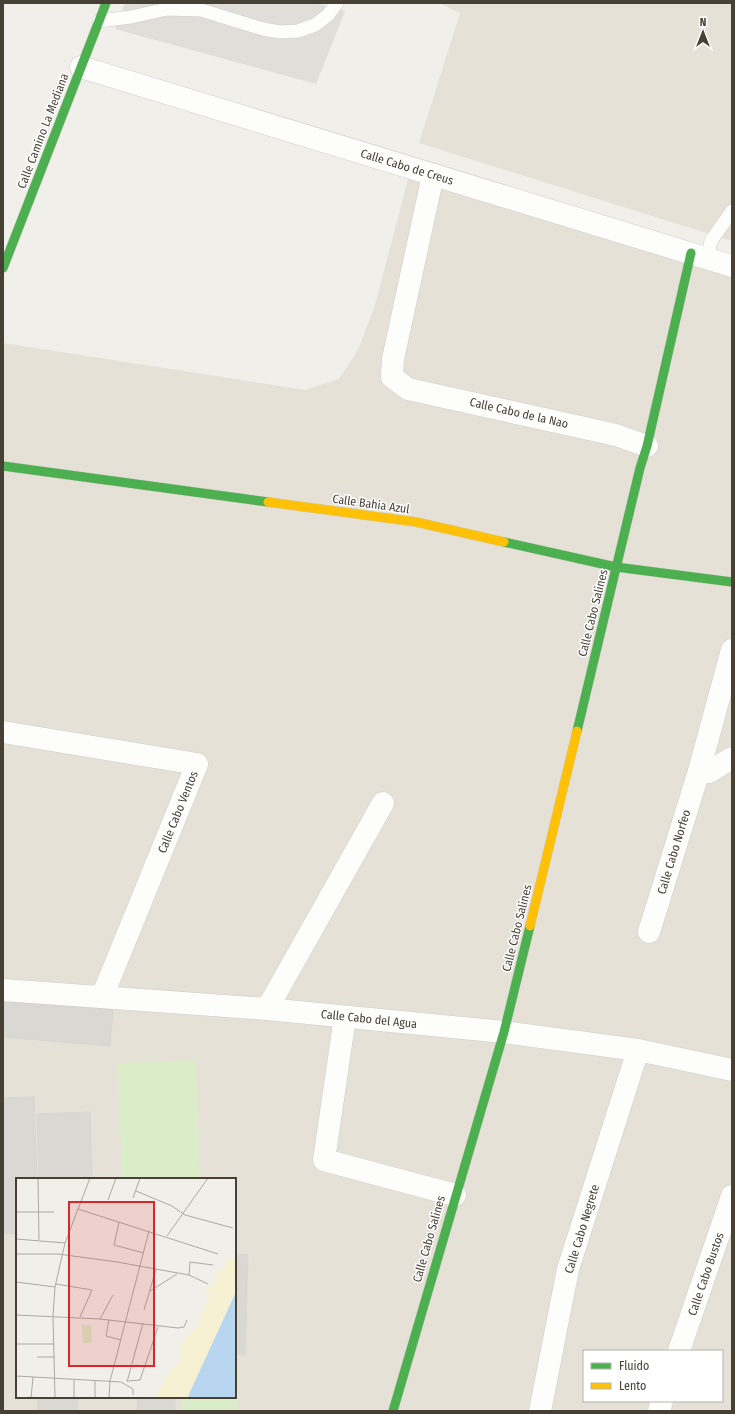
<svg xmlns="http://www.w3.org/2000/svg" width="735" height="1414" viewBox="0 0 735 1414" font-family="'Fira Sans Condensed',sans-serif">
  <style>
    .residential { fill: #e5e1d7; fill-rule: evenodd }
    .green { fill: #dbecc8 }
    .parking { fill: #e0ded9 }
    .building { fill: #dad8d2; stroke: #d9d6cf }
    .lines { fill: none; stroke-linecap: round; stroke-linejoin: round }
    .lane-casing { stroke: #cecdc7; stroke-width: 14 }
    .street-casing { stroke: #cecdc7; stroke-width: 23 }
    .fast-casing { stroke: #d0cdc0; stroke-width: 10 }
    .slow-casing { stroke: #d0cdc0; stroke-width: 10 }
    .lane { stroke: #fdfdfc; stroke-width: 13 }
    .street { stroke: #fdfdfc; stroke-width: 22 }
    .fast { stroke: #4caf50; stroke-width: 9 }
    .slow { stroke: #ffc107; stroke-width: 9 }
    .labels { text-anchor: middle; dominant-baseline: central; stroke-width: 3; stroke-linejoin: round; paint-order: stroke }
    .street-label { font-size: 12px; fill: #474135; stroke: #fff }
    .inset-road { fill: none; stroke: #aca9a2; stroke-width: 1 }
    .view { fill: #d62828; fill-opacity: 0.15; stroke: #d62828; stroke-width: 2 }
    .inset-edge { fill: none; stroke: #474135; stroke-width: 2 }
  </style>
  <rect width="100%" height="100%" fill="#f0efea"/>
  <g class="residential">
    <path d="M439 3H732V241L419 143 460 13Z"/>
    <path d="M411 168 732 266V1411H3V343L305 390 339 379 358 350 375 305ZM17 1179H235V1397H17ZM584 1351H722V1401H584Z"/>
  </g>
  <g class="green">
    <path d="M196 1060 200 1179H122L118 1063Z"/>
    <path d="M235 1372H239L237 1411H181L182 1397H235Z"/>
  </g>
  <path class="parking" d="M125 3H315L345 11 316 84 115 29Z"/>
  <g class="building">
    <path d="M3 1001 113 1010 110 1046 3 1037Z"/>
    <path d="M34 1097 37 1179H17V1233L3 1234V1098Z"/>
    <path d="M90 1112 92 1179H39L37 1114Z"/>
    <path d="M235 1254 248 1255 245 1355 235 1354Z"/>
    <path d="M38 1397 77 1398V1411H38Z"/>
    <path d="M138 1397H175V1411H137Z"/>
  </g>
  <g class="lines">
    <g class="lane-casing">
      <g id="lane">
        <path d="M99 21 131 17 167 9 201 10 263 29 280 32 298 31 315 25 328 15 337 3"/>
        <path d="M707 258 711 241 732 211"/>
      </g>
    </g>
    <g class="street-casing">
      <g id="street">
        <path d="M81 67 732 266"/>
        <path d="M433 175 393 359 392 377 408 389 616 435 647 446"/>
        <path d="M3 732 197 764 102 997"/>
        <path d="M699 771 709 772 732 758"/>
        <path d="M649 932 699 771 732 650"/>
        <path d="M3 990 267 1009 504 1032 638 1050 732 1070"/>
        <path d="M267 1009 383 803"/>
        <path d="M345 1017 324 1160 455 1195"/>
        <path d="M679 1351 732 1196"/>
        <path d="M540 1411 568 1269 638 1050"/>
        <path d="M659 1411 662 1401"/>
      </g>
    </g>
    <g class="fast-casing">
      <g id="fast">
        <path d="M3 268 106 3"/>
        <path d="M3 466 268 502"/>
        <path d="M504 542 616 567 732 582"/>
        <path d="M577 731 640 468 647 446 691 253"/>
        <path d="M393 1411 504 1032 530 926"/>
      </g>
    </g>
    <g class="slow-casing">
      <g id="slow">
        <path d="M268 502 416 522 504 542"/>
        <path d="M530 926 577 731"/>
      </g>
    </g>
    <use href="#lane" class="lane"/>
    <use href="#street" class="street"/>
    <use href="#fast" class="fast"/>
    <use href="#slow" class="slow"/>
  </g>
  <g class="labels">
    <g class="street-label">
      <text transform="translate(43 131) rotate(-69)">Calle Camino La Mediana</text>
      <text transform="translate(407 167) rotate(17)">Calle Cabo de Creus</text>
      <text transform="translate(519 413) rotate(13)">Calle Cabo de la Nao</text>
      <text transform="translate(371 504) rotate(8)">Calle Bahia Azul</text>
      <text transform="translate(593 613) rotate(-76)">Calle Cabo Salines</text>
      <text transform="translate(178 812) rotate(-68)">Calle Cabo Ventos</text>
      <text transform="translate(674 852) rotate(-73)">Calle Cabo Norfeo</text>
      <text transform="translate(517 928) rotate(-76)">Calle Cabo Salines</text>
      <text transform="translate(369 1019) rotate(6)">Calle Cabo del Agua</text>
      <text transform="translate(582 1229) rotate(-73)">Calle Cabo Negrete</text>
      <text transform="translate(429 1239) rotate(-74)">Calle Cabo Salines</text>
      <text transform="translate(706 1274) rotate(-71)">Calle Cabo Bustos</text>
    </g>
  </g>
  <g transform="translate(16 1178)">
    <rect width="220" height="220" fill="#f0efea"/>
    <path d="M66 147H75L76 165H67Z" fill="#dbecc8"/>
    <path d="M220 80V114L172 220H139L155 191 162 187 166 175 162 172 164 167 167 166 175 152 178 154 183 144 194 116 188 113 192 107 197 109 202 91 207 93 210 81Z" fill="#f6f1d3"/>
    <path d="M220 114V220H172L174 214Z" fill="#b8d6f0"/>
    <path class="inset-road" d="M22 0 23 62M120 13 156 28 169 37 217 50M117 20 124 0M92 22 100 0M62 31 202 76M0 34H38M103 44 98 67 128 75M151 58 192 0M0 61 49 65M0 76H42L101 84 173 97 192 106M173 97 174 84 197 87M0 104 39 109M40 106 76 112 64 139M134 113 161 96M128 132 140 91M0 137 84 141 162 150 168 149 171 142M84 141 97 117M93 142 90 158 105 162M0 166H38M21 179H39M0 198 105 204 117 211V217M58 202V220M112 203 124 202 142 149M111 204 127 145M15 220 17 199M39 220 37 138 39 109 49 65 74 0M79 220V202M93 220 94 203 133 53"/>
    <path class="view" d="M53 24H138V188H53Z"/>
    <rect width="220" height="220" class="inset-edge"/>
  </g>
  <rect width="735" height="1414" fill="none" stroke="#474135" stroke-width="8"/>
  <rect x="583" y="1350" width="140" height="52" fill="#ffffff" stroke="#b5b3ae"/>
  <rect x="591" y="1363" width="20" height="6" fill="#4caf50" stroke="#b5b3ae"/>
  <text x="619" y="1370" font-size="12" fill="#474135">Fluido</text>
  <rect x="591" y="1383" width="20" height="6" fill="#ffc107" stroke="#b5b3ae"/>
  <text x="619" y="1390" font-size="12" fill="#474135">Lento</text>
  <g transform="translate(703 32)" stroke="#ffffff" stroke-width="3" paint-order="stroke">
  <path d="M0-3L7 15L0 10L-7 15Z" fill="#474135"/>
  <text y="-6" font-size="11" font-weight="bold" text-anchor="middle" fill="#474135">N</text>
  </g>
</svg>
